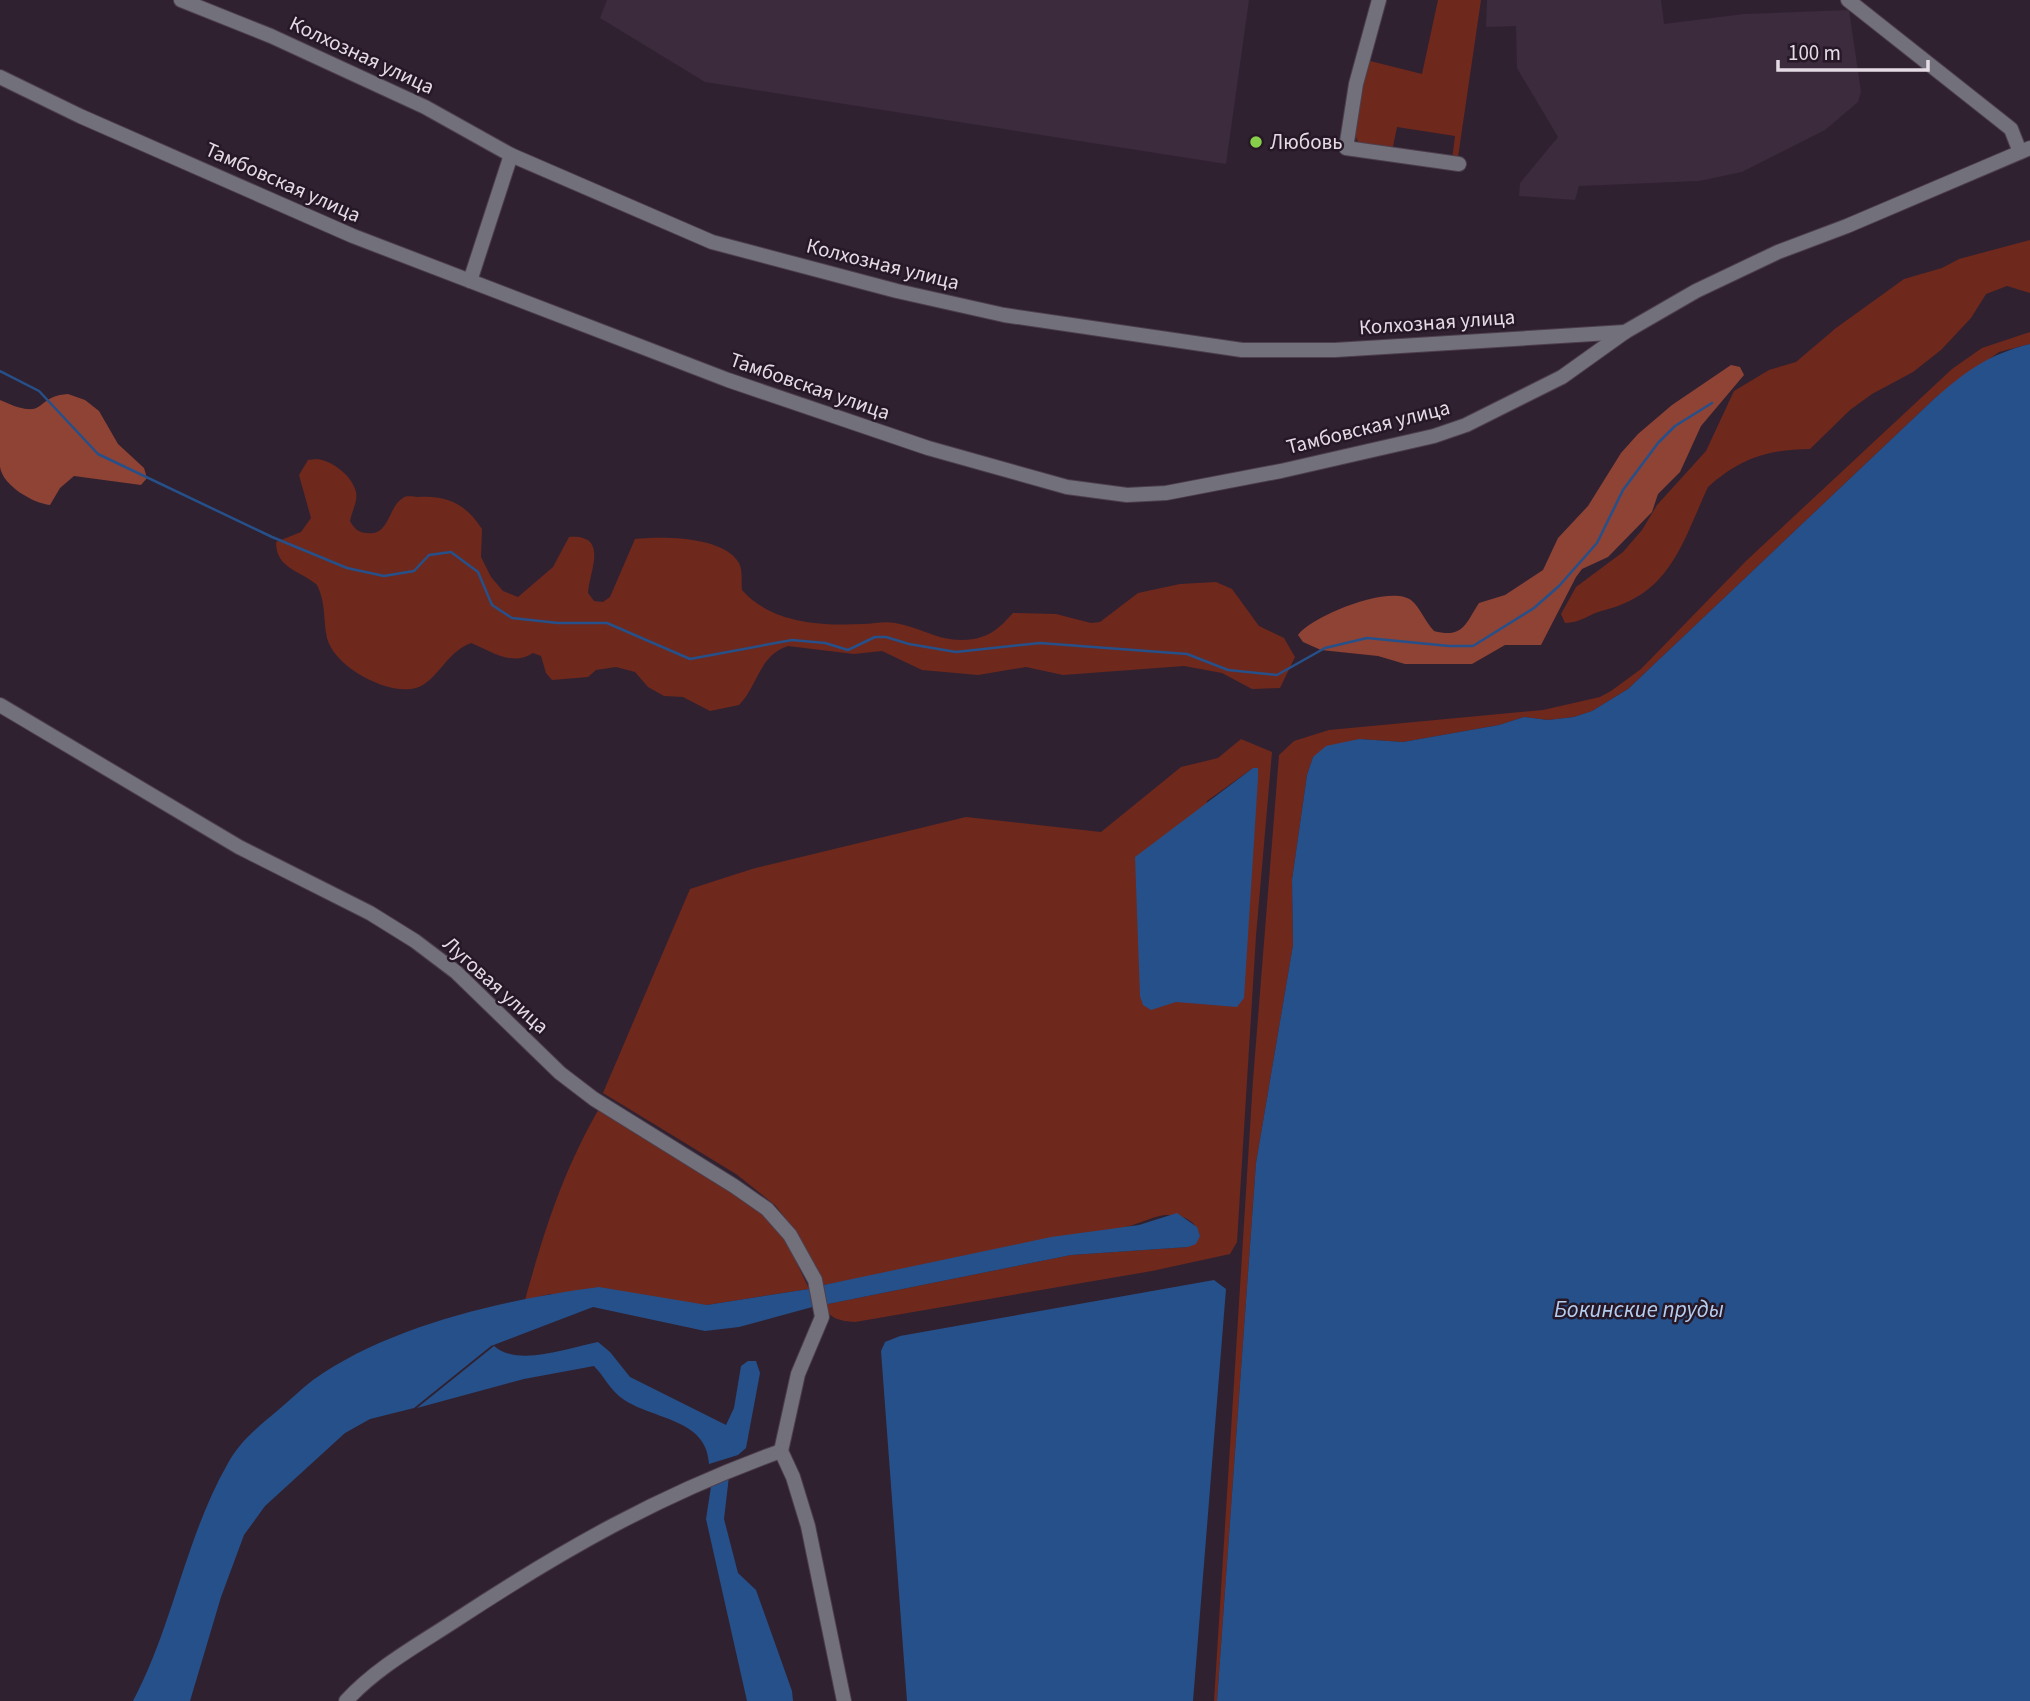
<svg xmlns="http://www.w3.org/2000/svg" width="2030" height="1701" viewBox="0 0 2030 1701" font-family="'Source Sans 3',sans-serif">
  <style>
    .built { fill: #3c2a3d }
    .green { fill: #6f281c; fill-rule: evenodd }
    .forest { fill: #8f4335 }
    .water { fill: #26508a }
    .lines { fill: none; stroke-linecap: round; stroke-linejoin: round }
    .stream { stroke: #26508a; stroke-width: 2.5 }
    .minor-casing { stroke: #4d3f4d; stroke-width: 16 }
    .minor { stroke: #72717b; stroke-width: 14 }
    .poi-dot { fill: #87cf4a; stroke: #261827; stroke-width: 2.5 }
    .labels { text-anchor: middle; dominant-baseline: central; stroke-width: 5; stroke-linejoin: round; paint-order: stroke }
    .street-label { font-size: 21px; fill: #e5dbe5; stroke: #261827 }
    .poi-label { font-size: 21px; fill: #e5dbe5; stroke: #261827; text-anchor: start }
    .water-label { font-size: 23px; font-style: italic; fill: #b5cdef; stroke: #261827 }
  </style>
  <rect width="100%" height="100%" fill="#302130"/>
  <g class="built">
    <path d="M607 0H1249L1226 164 705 82 600 18Z"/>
    <path d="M1487 0H1661L1664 24 1744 14 1849 10 1861 92 1858 102 1825 130 1742 172 1699 181 1579 186 1575 200 1519 196 1520 183 1558 137 1517 68 1516 26 1486 27Z"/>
  </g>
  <g class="green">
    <path d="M1438 0H1481L1458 157 1452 160 1455 136 1397 127 1392 151 1360 145 1354 134 1366 60 1422 74Z"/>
    <path d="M2030 240V293L2007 286 1986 294 1971 318 1941 350 1913 372 1872 394 1850 410 1810 449C1766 450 1741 458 1708 487 1682 543 1671 593 1605 610 1590 613 1581 623 1565 623L1561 614 1576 587 1623 552 1642 530 1657 505 1706 451 1734 391 1769 370 1796 362 1836 328 1904 279 1942 268 1959 259Z"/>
    <path d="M2030 332V344L1999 352 1935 398 1628 689 1592 711 1574 717 1548 720 1524 717 1499 725 1403 742 1359 739 1313 757 1307 775 1292 880 1293 945 1256 1163 1217 1701H1214L1253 1080 1279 755 1294 741 1329 730 1543 710 1600 697 1611 691 1641 669 1746 561 1952 369 1982 348Z"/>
    <path d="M317 459C332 461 352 475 356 492 358 501 352 511 350 521 354 528 357 532 366 533 390 537 388 506 403 498 407 495 413 497 418 497 447 495 466 504 482 529L481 557 491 577 503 591 518 597 553 567 569 537C610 534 589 572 588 593L594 601 603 602 610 597 635 539C661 536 724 536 739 563 743 571 741 581 742 590 771 623 820 626 863 624 874 624 884 621 895 623 924 628 941 644 974 639 993 635 1000 627 1013 613L1056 614 1091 623 1100 622 1138 593 1180 584 1216 582 1232 589 1259 626 1284 638 1295 657 1280 688 1252 689 1222 673 1184 666 1063 675 1026 667 978 675 922 670 882 651 854 654 788 646C759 655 758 686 739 705L710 711 683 697 664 696 648 687 635 672 616 667 596 670 588 677 552 680 546 673 541 656 533 653C512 667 491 651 471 643 446 652 438 681 416 688 388 696 334 667 327 638 323 620 326 602 317 585 300 570 276 569 276 542L301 532 311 518 299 475 308 460Z"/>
    <path d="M1241 739 1272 752 1256 936 1237 1242 1230 1254 1152 1271 855 1322C841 1321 829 1319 823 1305L1071 1255 1188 1247 1200 1236C1195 1219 1183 1215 1167 1215 1155 1215 1135 1226 1121 1228 1019 1241 920 1267 819 1286L799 1236 775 1205 736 1174 603 1093 690 889 752 869 966 817 1101 832 1181 767 1218 758ZM1253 768 1176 1002 1167 1003 1207 801Z"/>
    <path d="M601 1105 762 1211 785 1238 809 1289 707 1305 550 1294 525 1300C545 1228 563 1171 601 1105Z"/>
  </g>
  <g class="forest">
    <path d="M1731 365 1740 367 1744 375 1701 426 1680 472 1658 494 1652 512 1608 557 1582 569 1576 577 1541 645H1505L1472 664H1405L1378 656 1321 650 1303 642 1298 635C1311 616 1390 584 1411 600 1420 607 1425 622 1434 631 1463 639 1466 623 1479 603L1505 595 1543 570 1558 538 1588 506 1621 453 1638 434 1672 405Z"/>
    <path d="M68 394 85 400 99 411 118 444 144 468 147 478 141 485 74 476 60 488 50 505C33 503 3 486 0 467 0 446 0 421 0 400 50 423 32 396 68 394Z"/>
  </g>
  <g class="water">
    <path d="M2030 344V1701H1217L1256 1163 1293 945 1292 880 1307 775 1313 757 1326 746 1359 739 1403 742 1499 725 1524 717 1548 720 1574 717 1592 711 1628 689 1935 398C1968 370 1987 355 2030 344Z"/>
    <path d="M1253 768H1258V778L1244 998 1237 1007 1176 1002 1151 1010 1143 1005 1140 996 1135 857Z"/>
    <path d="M1177 1213 1197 1227 1200 1236 1196 1244 1188 1247 1071 1255 823 1305 819 1286 1051 1237 1139 1225Z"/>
    <path d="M1214 1280 1226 1289 1193 1701H907L881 1351 885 1342 900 1336Z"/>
    <path d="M599 1287 707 1305 809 1289 816 1306 739 1327 705 1331 593 1307 491 1346 414 1408 370 1419 345 1433 265 1506 244 1535 221 1597 190 1701H133C173 1626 185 1539 227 1465 239 1442 258 1427 277 1411 289 1401 301 1389 313 1380 390 1325 507 1299 599 1287Z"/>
    <path d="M598 1342 610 1352 630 1377 726 1425 734 1408 741 1366 748 1361H756L760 1373 746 1448 738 1455 709 1464C707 1418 653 1420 623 1399 610 1390 604 1376 594 1366L524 1379 417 1408 494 1346C518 1367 568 1348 598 1342Z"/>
    <path d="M729 1476 724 1519 738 1573 756 1590 792 1691 793 1701H747L706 1519 712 1480Z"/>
  </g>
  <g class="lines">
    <path class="stream" d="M0 371 39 391 98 454 272 537 347 568 384 576 414 571 429 555 451 552 478 572 492 605 512 618 558 623H607L690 659 792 640 825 643 848 650 875 637H886L909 644 956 652 1040 643 1187 654 1228 670 1277 675 1325 648 1367 638 1449 646H1473L1534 608 1559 586 1597 543 1623 490 1658 443 1675 426 1712 403"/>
    <g class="minor-casing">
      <g id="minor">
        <path d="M181 0 271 36 425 107 511 155 712 242 897 291 1004 315 1242 350H1335L1625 332"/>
        <path d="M1379 0 1356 84 1346 148 1459 164"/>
        <path d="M1848 0 2001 121 2011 129 2020 152"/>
        <path d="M0 77 80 116 353 236 728 380 928 448 1067 487 1127 495 1166 493 1281 471 1434 436 1466 425 1562 377 1625 332 1696 291 1778 252 1847 226 2030 148"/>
        <path d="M470 281 511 155"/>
        <path d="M0 705 239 847 370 913 415 941 456 972 560 1073 594 1099 734 1186 767 1209 790 1235 815 1280 822 1317 798 1374 781 1451 793 1477 808 1526 844 1701"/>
        <path d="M346 1701C377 1667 418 1645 456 1620 564 1549 659 1495 781 1451"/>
      </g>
    </g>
    <use href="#minor" class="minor"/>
  </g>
  <circle class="poi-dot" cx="1256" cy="142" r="7"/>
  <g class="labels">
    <g class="street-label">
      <text transform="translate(362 55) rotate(25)">Колхозная улица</text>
      <text transform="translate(283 182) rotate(24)">Тамбовская улица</text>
      <text transform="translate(883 264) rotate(14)">Колхозная улица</text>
      <text transform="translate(1437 322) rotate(-4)">Колхозная улица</text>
      <text transform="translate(810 386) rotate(19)">Тамбовская улица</text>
      <text transform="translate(1368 427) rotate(-14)">Тамбовская улица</text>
      <text transform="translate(496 985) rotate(42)">Луговая улица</text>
    </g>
    <g class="poi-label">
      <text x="1270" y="142">Любовь</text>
    </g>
    <g class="water-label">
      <text x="1639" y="1309">Бокинские пруды</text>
    </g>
  </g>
  <path d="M1778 60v10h150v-10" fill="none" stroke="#e5dbe5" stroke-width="3.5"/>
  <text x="1788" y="60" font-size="21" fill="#e5dbe5" stroke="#261827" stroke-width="5" paint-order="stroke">100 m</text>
</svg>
